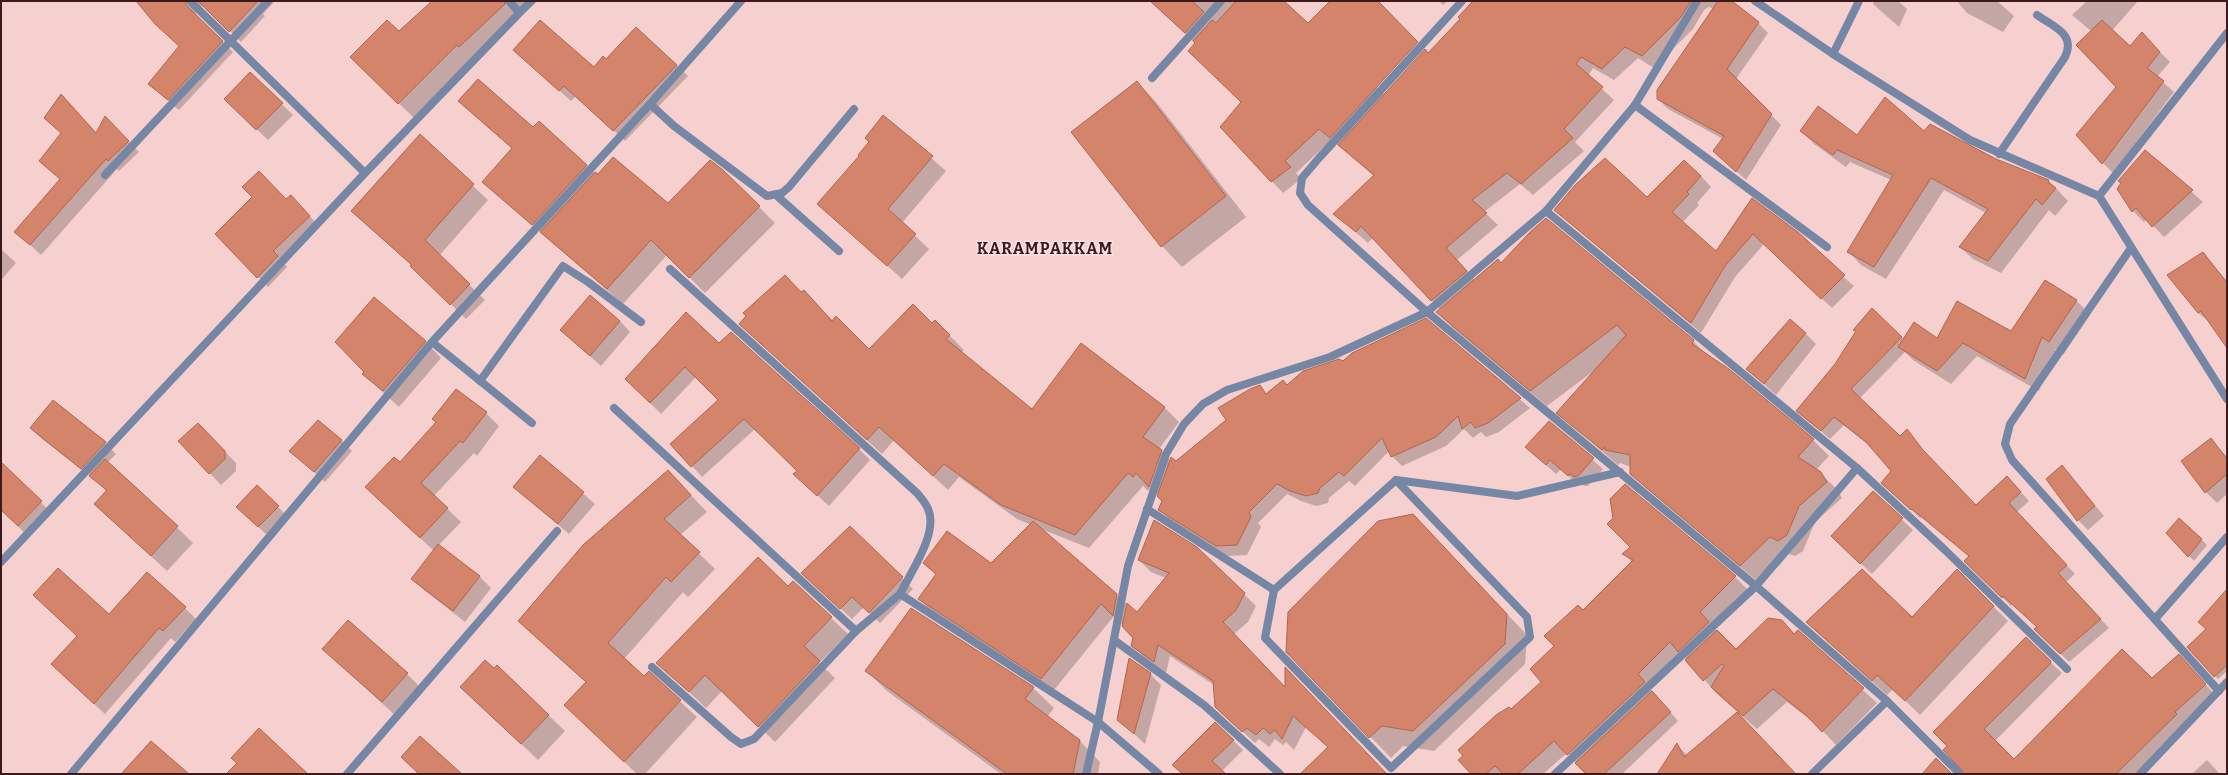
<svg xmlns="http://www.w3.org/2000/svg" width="2228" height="775" viewBox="0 0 2228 775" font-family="Bitter,serif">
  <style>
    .shadow { fill: #0003 }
    .building { fill: #d4846a; stroke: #b2654b }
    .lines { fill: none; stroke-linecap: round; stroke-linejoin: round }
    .street { stroke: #7587a4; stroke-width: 8 }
    .labels { text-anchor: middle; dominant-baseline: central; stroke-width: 3; stroke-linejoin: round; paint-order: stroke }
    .district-label { font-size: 16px; font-weight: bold; letter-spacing: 1px; fill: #3c1a1b; stroke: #f6e2e2 }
  </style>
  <rect width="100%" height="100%" fill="#f6d0cf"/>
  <g class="shadow">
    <path d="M138 1H275L263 14 265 16 241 42 206 7 200 6 196 8V16L233 52 179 110 149 84 180 46Z"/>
    <path d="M433 1H538L527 11 519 12 414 118 352 57 399 33Z"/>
    <path d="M1151 1H1283L1308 24 1331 1H1377L1374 85 1385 96 1428 54 1461 19 1474 1H1731L1758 23 1768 33 1736 79 1781 125 1746 180 1714 151 1723 139 1668 109 1658 99 1714 9 1709 7 1704 10 1693 29 1654 68 1638 58 1614 80 1593 68 1588 76 1614 100 1575 142 1584 151 1533 195 1520 184 1484 212 1498 225 1457 260 1475 280 1502 264 1693 341 1708 356 1813 440 1829 456 1816 470 1837 489 1842 498 1815 522 1803 551 1795 556 1786 553 1757 581 1647 489 1631 473V467L1620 463 1618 465 1558 413 1595 370 1547 406 1453 328 1437 312 1440 309 1373 238 1368 243 1335 214 1374 176 1342 148 1331 140 1296 173 1301 179 1283 193 1221 127 1242 102 1196 44Z"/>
    <path d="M1438 1H1447L1444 5Z"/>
    <path d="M1874 1H1898L1907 9 1899 27 1873 4Z"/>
    <path d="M1957 1H1997L2014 16 2003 32 1967 13Z"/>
    <path d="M2087 1H2138L2103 41 2072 15Z"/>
    <path d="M636 28 688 76 625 141 576 96 571 101 525 60 594 68 606 60Z"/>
    <path d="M2152 44 2170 62 2157 77 2174 92 2113 173 2103 163Z"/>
    <path d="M250 73 293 115 268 140 225 99Z"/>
    <path d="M1137 82 1157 103 1246 217 1182 267 1162 246Z"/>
    <path d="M61 95 97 134 105 118 139 152 119 171 117 169 41 255 16 232 61 180 40 161 62 134 46 118Z"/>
    <path d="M471 112 533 129 586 165 595 174 668 204 723 171 775 223 705 293 667 255 623 304 483 182 513 149Z"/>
    <path d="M883 116 946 171 902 223 929 249 902 279 818 204 860 156Z"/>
    <path d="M1801 131 1857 136 1925 132 2049 181 2068 201 2055 216 2049 210 2001 273 1973 259 1960 247 1986 213 1944 190 1886 279 1861 265 1849 252 1891 180 1850 162 1846 167 1814 144Z"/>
    <path d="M420 136 488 200 439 256 485 300 466 319 412 266 352 211Z"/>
    <path d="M2145 151 2203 202 2164 237 2147 219 2144 222 2133 211 2118 189Z"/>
    <path d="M1701 176 1711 187 1697 203 1699 205 1682 223 1716 252 1752 200 1854 286 1832 308 1764 244 1735 277 1701 333 1555 210 1647 199Z"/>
    <path d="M286 201 300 206 319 226 282 261 287 267 268 287 216 234Z"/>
    <path d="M1 249 16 263 1 280Z"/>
    <path d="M2203 253 2227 281V347L2212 324 2198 313Z"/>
    <path d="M2045 281 2077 301 2090 315 2063 355 2056 349 2039 391 1977 356 1951 384 1913 360 1905 352 1860 398 1900 438 1907 431 1932 460 1976 507 2007 477 2029 501 2017 512 2075 574 2066 582 2109 628 2069 662 2036 629 2038 627 2013 604 2011 606 1966 561 1970 557 1922 517 1920 518 1891 491 1893 471 1872 448 1844 425 1830 439 1798 411 1836 365 1872 309 1904 340 1938 339 2011 332Z"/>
    <path d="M804 291 833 321 869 350 932 325 935 321 964 350 961 353 1032 410 1081 345 1165 408 1179 422 1159 449 1171 461 1176 463 1227 420 1259 386 1267 394 1288 386 1344 362 1426 320 1530 408 1499 432 1486 437 1481 432 1473 438 1464 429 1446 446 1402 466 1392 456 1389 451 1355 486 1349 481 1329 498 1328 503 1316 506 1301 501 1287 494 1258 523 1261 527 1247 555 1227 556 1170 520 1160 510 1163 501 1151 487 1148 491 1143 486 1089 548 1041 529 1137 613 1166 578 1151 572 1139 560 1244 594 1256 606 1248 622 1234 634 1286 688 1386 774H1302L1329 748 1306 727 1294 750 1286 742 1283 745 1275 739 1269 747 1259 739 1255 743 1216 707 1214 685 1170 656 1166 673 1145 658 1132 645 1134 637 1114 616 1054 690 931 611 919 599 937 575 924 563 991 565 1031 525 1017 519 959 477 948 490 894 440 882 454 740 324Z"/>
    <path d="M620 321 630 332 601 366 572 340Z"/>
    <path d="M1805 333 1816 344 1776 395 1747 369Z"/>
    <path d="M425 341 441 358 399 407 363 374Z"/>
    <path d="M719 344 859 449 870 460 829 506 806 485 798 471 755 429 702 477 692 466 719 400 696 377 661 414 637 390Z"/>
    <path d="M486 413 499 426 477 456 474 453 434 496 461 522 438 546 480 577 491 588 465 622 424 590 413 579 434 551 380 500 400 464Z"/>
    <path d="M1549 422 1603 469 1588 486H1584L1580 482 1578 485 1561 469 1556 474 1536 456Z"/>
    <path d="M31 428 105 443 116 454 108 462 193 543 167 571 112 520 107 492 93 478 42 439Z"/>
    <path d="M209 435 236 463V471L221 485 179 441Z"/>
    <path d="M341 440 352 451 325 482 302 461Z"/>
    <path d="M2211 440 2227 457V494L2217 503 2206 492Z"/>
    <path d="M540 456 595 504 569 534 514 487Z"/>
    <path d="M1 464 52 513 29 537 1 510Z"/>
    <path d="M2062 466 2104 516 2088 530 2078 520Z"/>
    <path d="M668 471 707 512 680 535 715 569 688 597 683 592 624 659 644 678 649 673 697 717 645 774H637L581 721 587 683 519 621Z"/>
    <path d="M257 486 289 518 270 538 248 517Z"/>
    <path d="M1873 492 1913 530 1872 574 1843 547Z"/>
    <path d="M1413 515 1527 635 1525 664 1434 751 1403 746 1391 758 1287 651Z"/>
    <path d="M850 527 913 589 880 623 864 607 852 619 814 584Z"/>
    <path d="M2167 533 2201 539 2207 545 2194 561Z"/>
    <path d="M1624 554 1735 577 1747 589 1711 625 1736 650 1768 619 1781 621 1795 634 1798 631 1877 703 1836 745 1817 725 1787 702 1757 729 1717 694 1682 654 1649 687 1678 721 1622 774H1587L1567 753 1543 774H1473L1511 710 1542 682 1555 646 1583 611 1632 562Z"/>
    <path d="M1957 571 2008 621 1920 715 1893 689 1887 695 1807 622 1912 618Z"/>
    <path d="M793 582 848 634 819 663 835 678 775 742 722 691 706 708 658 663 788 588Z"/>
    <path d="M34 595 109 616 185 608 196 619 175 642 171 638 105 714 63 675 78 636Z"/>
    <path d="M2227 599V671L2218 679 2207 668Z"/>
    <path d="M912 609 1033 688 1054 708 1047 717 1080 741 1100 762 1098 774H1001L887 691 866 670Z"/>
    <path d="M2026 639 2062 673 1995 741 2014 760 2152 680 2190 667 2216 696 2140 774H1965L1945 749Z"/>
    <path d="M323 649 407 674 423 690 398 718Z"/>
    <path d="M497 667 565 731 538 760 478 703Z"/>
    <path d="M1150 674 1161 685 1145 744 1118 719Z"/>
    <path d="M1215 723 1243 750 1222 771 1224 774H1182L1173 765Z"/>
    <path d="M1677 745 1687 755 1795 774H1659Z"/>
    <path d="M2207 760 2220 774H2192Z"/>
  </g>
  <g class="building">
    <path d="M136 1H185L186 5 223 41 168 100 148 84 179 46 155 24Z"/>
    <path d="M198 1H258L229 32Z"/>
    <path d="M432 1H504L505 4 459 47 457 45 398 104 350 57 387 20 399 31Z"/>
    <path d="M1150 1H1192L1204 12 1185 33Z"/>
    <path d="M1236 1H1284L1308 23 1330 1H1378L1418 42 1330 138 1319 129 1285 161 1291 167 1271 182 1220 127 1241 102 1188 51 1195 43 1193 41 1212 20 1216 23Z"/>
    <path d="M1473 1H1691L1681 17 1642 56 1625 47 1602 69 1581 57 1576 64 1603 87 1564 129 1573 138 1521 184 1507 173 1472 200 1487 213 1446 248 1467 271 1431 301 1361 226 1356 232 1333 214 1374 175 1338 145 1425 49 1428 53 1460 19 1458 17Z"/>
    <path d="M1718 1H1732L1759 22 1727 69 1772 114 1736 172 1713 151 1724 136 1657 99V90Z"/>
    <path d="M540 20 594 67 603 56 606 59 636 27 677 65 613 131 564 86 559 91 513 50Z"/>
    <path d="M2102 20 2130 46 2142 32 2160 52 2147 68 2164 81 2102 164 2076 135 2116 87 2076 45Z"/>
    <path d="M250 72 283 103 256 130 224 99Z"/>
    <path d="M478 79 533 127 539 121 587 165 532 225 482 182 512 148 458 101Z"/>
    <path d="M1137 81 1226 196 1161 247 1071 132Z"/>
    <path d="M61 94 96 133 105 116 129 141 108 161 106 159 30 245 14 232 60 179 39 161 61 133 44 118Z"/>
    <path d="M1885 97 1924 131 1930 124 1996 159 2049 180 2048 182 2056 188 2042 205 2036 199 1988 261 1959 247 1988 209 1931 178 1874 267 1847 252 1893 175 1837 150 1833 155 1800 131 1818 106 1857 135Z"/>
    <path d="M883 115 933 156 888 209 916 234 887 266 817 204 859 156 858 155 869 142 865 138Z"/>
    <path d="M420 134 474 184 425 240 470 284 450 305 410 266 412 265 351 211Z"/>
    <path d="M2145 150 2193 190 2152 227 2136 208 2132 212 2117 189 2121 183 2118 181Z"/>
    <path d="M613 157 668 203 710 160 723 170 760 206 689 278 651 240 607 289 540 232 595 172 598 174Z"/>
    <path d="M1605 158 1647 197 1684 160 1701 176 1687 192 1689 194 1672 212 1716 251 1752 198 1798 232 1845 275 1821 299 1753 234 1725 266 1691 323 1554 210 1575 185Z"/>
    <path d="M259 171 286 199 291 195 310 216 273 251 278 256 257 278 215 234 252 197 242 187Z"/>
    <path d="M1546 218 1694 340 1692 344 1729 369 1814 439 1798 457 1821 472 1827 482 1799 506 1787 535 1778 541 1770 537 1740 566 1630 474V455L1605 450V447L1602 450 1556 413 1626 335 1617 325 1530 391 1436 312 1498 259 1501 263 1529 233Z"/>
    <path d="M2203 252 2227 283V348L2201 311 2198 313 2167 275Z"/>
    <path d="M785 275 801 292 804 290 832 321 836 316 869 349 913 304 932 323 935 320 950 335 946 339 1032 409 1081 343 1165 407 1143 437 1162 450 1149 487 1136 473 1133 477 1128 473 1075 535 1001 505 944 464 933 476 879 427 867 440 739 324 746 316 743 313Z"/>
    <path d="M2045 280 2077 300 2049 342 2042 337 2025 379 1963 343 1937 371 1898 347 1914 322 1937 338 1957 301 2011 331Z"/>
    <path d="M590 295 620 321 590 356 560 330Z"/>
    <path d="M374 297 426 341 383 391 362 374 364 372 335 342Z"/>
    <path d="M1872 308 1902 337 1851 389 1900 436 1907 429 1923 450 1976 505 2007 476 2021 492 2009 503 2067 565 2058 573 2101 619 2060 654 2034 629 2037 627 2003 596 2002 598 1964 561 1969 556 1912 509 1911 510 1881 483 1891 471 1866 442 1834 417 1821 431 1796 411 1835 364 1856 331 1853 330Z"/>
    <path d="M686 312 719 343 731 332 860 448 817 496 793 474 797 471 744 419 691 467 670 444 718 400 685 367 650 403 625 379Z"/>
    <path d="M1426 318 1521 398 1488 423 1475 428 1471 422 1462 429 1458 416 1436 437 1391 457 1382 438 1344 476 1339 472 1320 488 1318 493 1306 496 1290 491 1277 484 1249 512 1251 517 1237 545 1216 546 1158 510 1162 501 1157 496 1171 457 1176 461 1226 420 1218 408 1250 389 1260 385 1266 394 1283 380 1287 385 1303 371 1339 359 1343 361 1352 353Z"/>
    <path d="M1790 319 1806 333 1764 384 1746 369Z"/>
    <path d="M456 389 487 412 463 443 460 441 421 483 448 508 420 538 365 487 394 457 400 462 436 422 432 419Z"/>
    <path d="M53 400 106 442 81 469 30 428Z"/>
    <path d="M318 420 342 440 314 472 289 451Z"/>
    <path d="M1549 421 1594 458 1578 476 1574 477 1570 474 1568 476 1550 460 1546 465 1525 447Z"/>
    <path d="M198 423 225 451V459L209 474 178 441Z"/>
    <path d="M2211 438 2227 459V474L2205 493 2181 461Z"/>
    <path d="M540 455 584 492 558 524 513 487Z"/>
    <path d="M105 459 178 526 151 556 94 504 107 490 89 476Z"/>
    <path d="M1 462 42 501 18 526 1 510Z"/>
    <path d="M2062 465 2095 506 2077 521 2046 479Z"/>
    <path d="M668 470 691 495 664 519 700 552 671 582 666 577 608 643 644 676 649 671 681 700 624 762 564 705 586 682 518 621 583 545Z"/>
    <path d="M1625 484 1736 576 1700 612 1709 622 1678 652 1670 642 1638 674 1645 682 1567 755 1554 741 1518 774H1503L1495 766 1486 774H1471L1458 760 1463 756 1458 750 1496 715 1509 707 1511 709 1541 682 1530 669 1554 646 1544 636 1578 605 1583 610 1633 560 1622 554 1630 547 1607 524 1613 518 1610 499Z"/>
    <path d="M257 485 279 506 258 527 236 507Z"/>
    <path d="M1873 491 1903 518 1860 564 1831 536Z"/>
    <path d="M1413 514 1507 614 1505 644 1413 731 1382 726 1369 738 1286 652 1288 612 1378 521Z"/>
    <path d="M2179 518 2202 539 2188 557 2166 533Z"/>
    <path d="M1154 520 1197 547 1245 593 1236 610 1223 622 1285 687V667L1387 774H1300L1328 747 1293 716 1282 739 1275 730 1270 734 1263 728 1256 735 1247 728 1242 732 1215 707 1213 681 1158 645 1154 662 1131 646 1133 638 1122 626 1127 603 1137 612 1169 573 1138 560Z"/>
    <path d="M1033 521 1117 594 1113 616 1101 604 1041 679 918 599 936 574 923 563 947 531 991 563Z"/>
    <path d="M850 526 903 577 869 613 852 597 840 609 801 573Z"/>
    <path d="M438 544 480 576 453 611 411 579Z"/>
    <path d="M758 557 788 586 793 581 832 617 804 646 820 661 758 727 705 675 689 692 656 663Z"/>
    <path d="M58 568 109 614 147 572 186 607 163 631 159 628 94 704 51 664 77 636 33 595Z"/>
    <path d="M1862 569 1912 617 1957 569 1994 606 1905 701 1877 675 1872 681 1806 622Z"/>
    <path d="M2227 589V665L2214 677 2187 647 2206 629 2198 622Z"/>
    <path d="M911 608 1034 687 1025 699 1080 740 1073 774H1007L865 671Z"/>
    <path d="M1768 618 1782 620 1794 634 1798 630 1864 688 1822 732 1807 716 1773 689 1743 716 1711 687 1724 666 1722 664 1703 681 1685 660 1717 630 1736 649Z"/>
    <path d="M348 620 408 673 382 702 322 649Z"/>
    <path d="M2026 637 2051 661 2050 664 1984 729 2014 759 2122 649 2152 678 2179 654 2206 684 2175 712 2177 714 2116 774H1965L1943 750 1947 746 1933 732Z"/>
    <path d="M1129 658 1151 673 1134 734 1117 720Z"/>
    <path d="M485 660 494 668 497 665 549 715 521 744 460 687Z"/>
    <path d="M1652 691 1671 712 1604 774H1586L1575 763Z"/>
    <path d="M1737 712 1796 774H1657L1677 743 1684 757Z"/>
    <path d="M1215 722 1234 740 1212 761 1226 774H1183L1172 765Z"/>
    <path d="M259 728 308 774H226L237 763 231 758Z"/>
    <path d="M420 736 462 774H419L401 757Z"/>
    <path d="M151 741 189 774H121Z"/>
    <path d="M1936 758 1952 774H1922Z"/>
  </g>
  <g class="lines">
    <g class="street">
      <path d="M190 1 365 173"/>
      <path d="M509 1 519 12"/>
      <path d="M1462 1 1319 158 1302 178 1300 193 1308 205 1427 312 1756 586 1887 701 1960 774"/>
      <path d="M1755 1 1833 54 1970 140 2099 196 2227 399"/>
      <path d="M1833 54 1859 1"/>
      <path d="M1152 78 1221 1"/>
      <path d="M650 104 674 126 767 196 782 193 789 187 854 109"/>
      <path d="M1635 105 1827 247"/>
      <path d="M1999 154 2065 57C2076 34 2054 27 2037 15"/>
      <path d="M105 175 268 1"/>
      <path d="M776 195 839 251"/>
      <path d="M2099 196 2227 33"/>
      <path d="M1546 211 1857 468 1945 550 2067 669"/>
      <path d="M2131 248 2010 424 2005 444 2012 460 2219 691"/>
      <path d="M670 269 917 493C921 498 926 503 928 509 939 532 911 572 900 594L1098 722 1159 774"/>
      <path d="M432 342 532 423"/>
      <path d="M480 381 563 266 588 282 641 322"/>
      <path d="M614 408 856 631"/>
      <path d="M1147 509 1274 590 1265 638 1391 768 1530 637 1527 617 1396 480 1517 496 1620 472"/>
      <path d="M1 562 365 173 531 1"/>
      <path d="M1274 590 1396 480"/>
      <path d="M2155 619 2227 537"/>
      <path d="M1114 640 1204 705 1280 774"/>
      <path d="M652 667 731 737 741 744 754 739 856 631 900 594"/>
      <path d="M71 774 432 342 650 104 741 1"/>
      <path d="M347 774 557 531"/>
      <path d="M1086 774 1098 722 1128 566 1166 454 1184 424 1203 404 1227 390 1330 357 1427 312 1546 211 1635 105 1697 1"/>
      <path d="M1555 774 1756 586 1857 468"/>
      <path d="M1812 774 1887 701"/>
      <path d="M2140 774 2227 682"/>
    </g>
  </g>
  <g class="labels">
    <g class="district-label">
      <text x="1045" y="248">KARAMPAKKAM</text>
    </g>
  </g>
  <rect width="2228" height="775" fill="none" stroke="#3c1a1b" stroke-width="4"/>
</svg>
